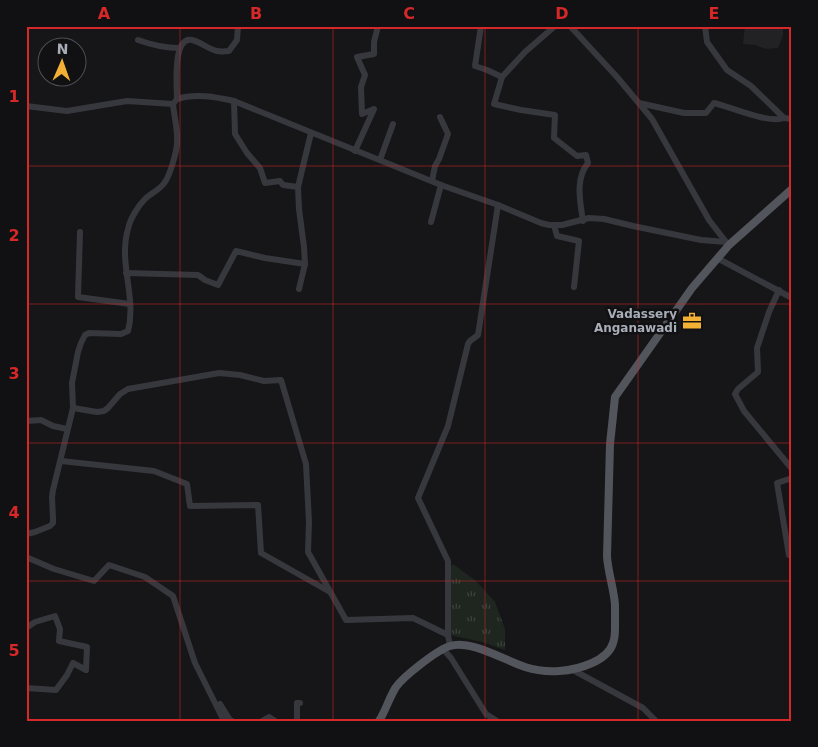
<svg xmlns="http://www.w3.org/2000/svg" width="818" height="747" viewBox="0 0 818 747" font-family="'DejaVu Sans',sans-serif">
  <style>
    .built { fill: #222225 }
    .grass { fill: url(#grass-tufts) }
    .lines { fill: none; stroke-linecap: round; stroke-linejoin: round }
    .minor { stroke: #37383d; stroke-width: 6 }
    .major { stroke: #53555c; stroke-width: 8 }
    .grid { fill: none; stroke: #d62828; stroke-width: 1; stroke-opacity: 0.55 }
    .labels { text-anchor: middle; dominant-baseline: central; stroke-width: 5; stroke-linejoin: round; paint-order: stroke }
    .poi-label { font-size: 12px; font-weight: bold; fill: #a8adb8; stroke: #111113; text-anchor: end }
    .neatline { fill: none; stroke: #d62828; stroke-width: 2 }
    .grid-label { font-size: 16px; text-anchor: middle; font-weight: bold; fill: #d62828 }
  </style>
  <defs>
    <pattern id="grass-tufts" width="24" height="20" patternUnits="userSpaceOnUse" patternTransform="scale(1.25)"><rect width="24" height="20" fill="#1e261f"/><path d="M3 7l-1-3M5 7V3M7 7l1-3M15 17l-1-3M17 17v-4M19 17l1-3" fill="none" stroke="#3c433d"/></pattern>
  </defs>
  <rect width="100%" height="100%" fill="#161618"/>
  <path class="built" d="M745 26H783V35L778 48 766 49 755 45 743 44Z"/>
  <path class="grass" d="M453 564 476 581 495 602 505 629V650L482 642 450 635V567Z"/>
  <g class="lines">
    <g class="minor">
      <path d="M481 26 475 66 487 70 502 77"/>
      <path d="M555 26 525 52 502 77 494 104 521 110 555 115 554 138 577 156 586 155 588 163C575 179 580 201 583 221"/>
      <path d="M570 26 617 77 652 119 709 220 726 242"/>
      <path d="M705 26 707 42 727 70 751 86 784 118 792 119"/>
      <path d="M138 40C152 45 164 48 179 48"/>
      <path d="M177 99C177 87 172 36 192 40 201 42 208 49 217 51 221 52 225 51 229 51L237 40 238 26"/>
      <path d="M234 101 235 134 247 153 260 168 265 183 280 181 283 185 298 187 299 209 304 247 305 264 299 289"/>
      <path d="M639 103 684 113H706L714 103C731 107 769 124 784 118"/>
      <path d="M26 106 67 111 127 101 173 104 177 99C195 93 216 97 234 101L441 185 498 205 541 223 549 225H562L589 218 604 219 633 226 701 240 726 242"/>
      <path d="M355 151 374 109 362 114 361 87 365 75 357 57 374 54V42L378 26"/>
      <path d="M380 160 393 124"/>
      <path d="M432 181 435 166 439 159 448 134 440 117"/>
      <path d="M298 187 311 133"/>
      <path d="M431 222 441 185"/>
      <path d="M554 225 557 236 579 241 574 287"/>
      <path d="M80 232 78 297 130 304"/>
      <path d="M717 258 792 298"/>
      <path d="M126 273 198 275 205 280 218 285 236 251 265 258 305 264"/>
      <path d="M779 290 769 312 757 348 758 372 738 389 735 394 744 411 792 469"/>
      <path d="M73 408 97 412 104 411 108 408 120 394 128 389 219 373 240 375 264 381 281 380 306 464 309 522 308 552 346 620 413 618 448 635"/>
      <path d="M26 421 41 420 53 426 67 429"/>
      <path d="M61 461 154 471 187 484 190 506 258 505 261 553 330 592"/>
      <path d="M26 534 35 532 50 526 53 523V519L52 497 53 490 73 408 72 383 78 352 81 343 85 335 89 333 121 334 128 331C137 298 118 263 128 229 130 219 138 206 145 199 151 193 160 190 165 182 170 175 177 151 177 142 178 131 174 115 173 104"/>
      <path d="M789 555 777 483 792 478"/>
      <path d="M26 557 54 569 94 581 109 565 145 577 173 596 195 663 224 721"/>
      <path d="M26 628 35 622 55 616 60 629 59 641 87 647 86 670 73 663 67 675 56 690 26 688"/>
      <path d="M450 646 448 635V561L418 498 448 426 468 344 470 341 478 335 498 205"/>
      <path d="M443 649 451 658 486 714 497 721"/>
      <path d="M573 670 643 708 656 721"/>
      <path d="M220 704 230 720 232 721"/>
      <path d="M262 721 269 717 275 721"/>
      <path d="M297 721V703H300"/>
    </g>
    <path class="major" d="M379 721C386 710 389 698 396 687 404 676 437 650 450 646 470 639 506 661 525 667 547 674 572 672 592 663 601 659 610 653 613 643 615 638 615 633 615 628 615 620 615 613 615 605 614 589 608 573 607 556L610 444 615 397 692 288 729 245 792 189"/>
  </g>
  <path class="grid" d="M180 26V721M333 26V721M485 26V721M638 26V721M26 166H792M26 304H792M26 443H792M26 581H792"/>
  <defs>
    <g id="office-bare" transform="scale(1.5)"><path d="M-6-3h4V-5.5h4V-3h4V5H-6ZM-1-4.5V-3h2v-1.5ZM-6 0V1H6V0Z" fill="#f2b134" stroke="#111113" stroke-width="2.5" paint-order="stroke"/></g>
  </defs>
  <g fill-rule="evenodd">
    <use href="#office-bare" x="692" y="321"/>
  </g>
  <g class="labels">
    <g class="poi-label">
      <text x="677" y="314">Vadassery<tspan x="677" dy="14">Anganawadi</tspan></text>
    </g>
  </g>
  <rect width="818" height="747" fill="none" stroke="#111113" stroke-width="55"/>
  <g transform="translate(62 62) rotate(2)"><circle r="24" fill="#111113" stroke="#4d4f55"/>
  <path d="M0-4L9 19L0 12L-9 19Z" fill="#f2b134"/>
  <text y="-8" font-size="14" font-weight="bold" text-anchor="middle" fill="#a8adb8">N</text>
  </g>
  <rect x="28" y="28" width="762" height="692" class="neatline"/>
  <g class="grid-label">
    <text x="104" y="19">A</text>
    <text x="256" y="19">B</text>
    <text x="409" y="19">C</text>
    <text x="562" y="19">D</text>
    <text x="714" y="19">E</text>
    <text x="14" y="102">1</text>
    <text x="14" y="241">2</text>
    <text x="14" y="379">3</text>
    <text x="14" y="518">4</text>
    <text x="14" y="656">5</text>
  </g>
</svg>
